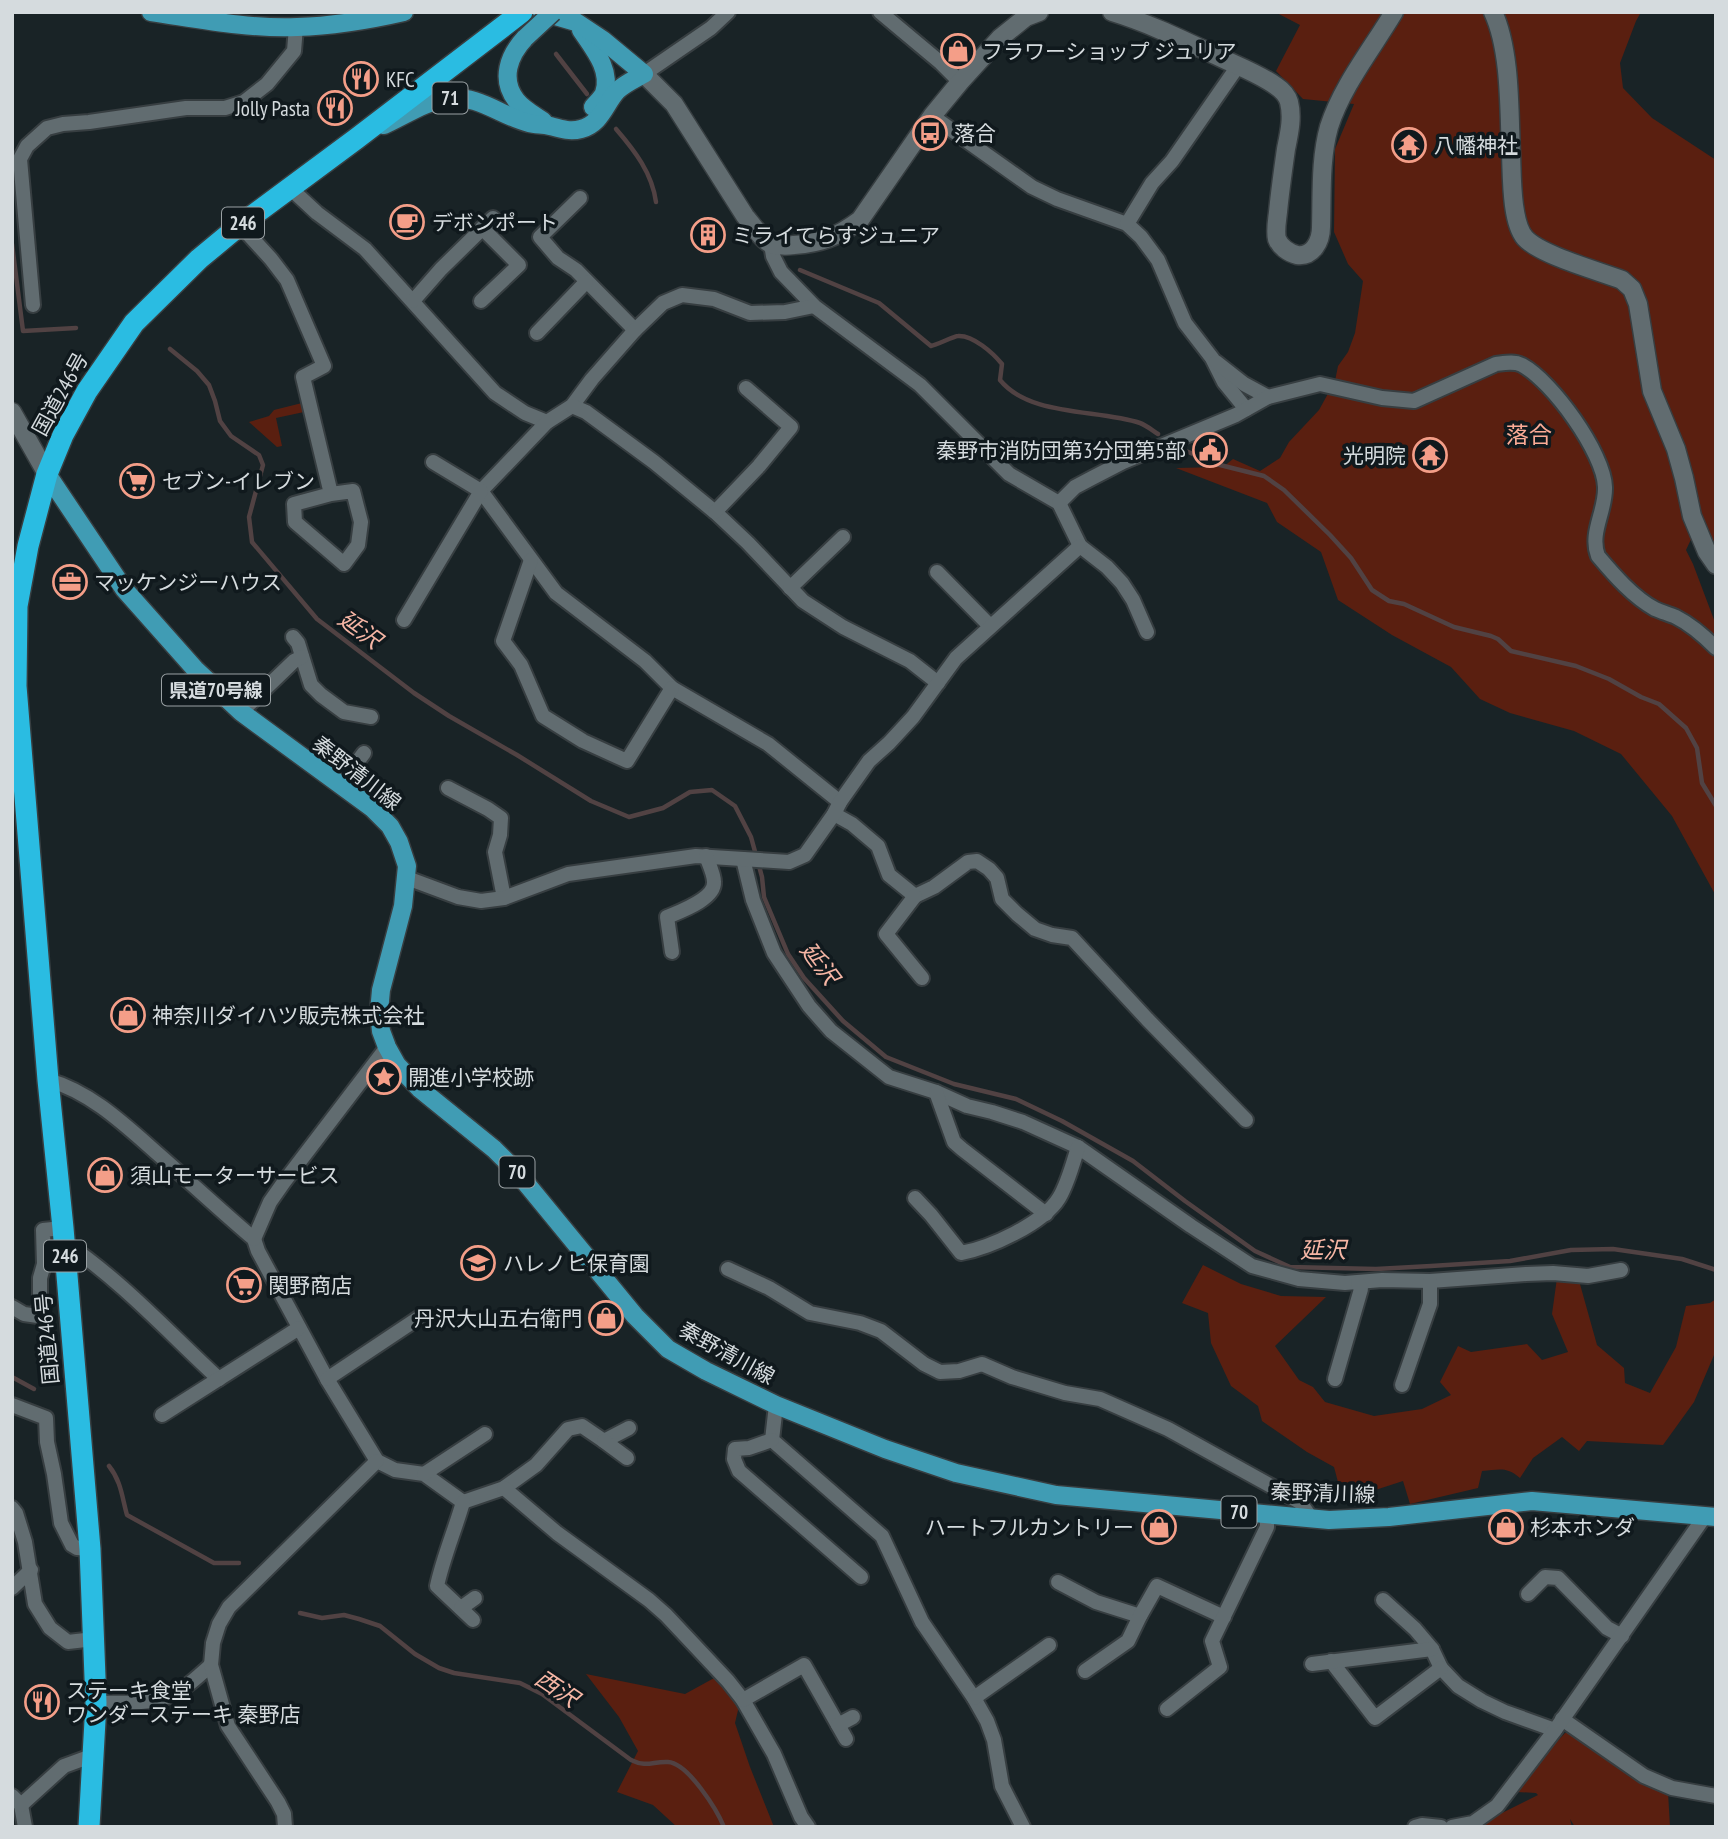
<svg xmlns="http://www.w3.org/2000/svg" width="1728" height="1839" viewBox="0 0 1728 1839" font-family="'PT Sans Narrow','Noto Sans JP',sans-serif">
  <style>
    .green { fill: #5a1f10 }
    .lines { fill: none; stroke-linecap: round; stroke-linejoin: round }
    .stream { stroke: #514243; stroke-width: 4.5 }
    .street-casing { stroke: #373e41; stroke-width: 18 }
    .secondary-casing { stroke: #373e41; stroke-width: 21 }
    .primary-casing { stroke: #373e41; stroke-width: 21 }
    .highway-casing { stroke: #373e41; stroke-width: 24 }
    .street { stroke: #616c70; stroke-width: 14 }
    .secondary { stroke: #616c70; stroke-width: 18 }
    .primary { stroke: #409cb4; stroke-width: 18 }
    .highway { stroke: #2abce2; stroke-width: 21 }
    .primary-bridge-casing { stroke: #373e41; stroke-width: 21; stroke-linecap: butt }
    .primary-bridge { stroke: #409cb4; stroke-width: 18 }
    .labels { text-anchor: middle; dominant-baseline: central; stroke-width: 7; stroke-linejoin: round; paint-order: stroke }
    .shield { fill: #10191d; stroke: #9aa1a4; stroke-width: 2 }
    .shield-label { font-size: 19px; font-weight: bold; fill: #d5dbde }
    .poi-label { font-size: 21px; fill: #d5dbde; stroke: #10191d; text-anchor: start }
    .street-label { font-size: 21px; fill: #d5dbde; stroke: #10191d }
    .neighbourhood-label { font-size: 23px; fill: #fcab96; stroke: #10191d }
    .water-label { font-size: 23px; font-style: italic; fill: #f6b6a5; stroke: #10191d }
  </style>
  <rect width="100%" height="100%" fill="#192326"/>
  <g class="green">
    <path d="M1275 12H1641L1636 21 1620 63 1623 88 1652 118 1716 160V543L1695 531 1686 550 1693 564 1716 625V896L1672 816 1621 754 1574 731 1510 713 1480 699 1451 667 1392 635 1338 600 1321 552 1277 522 1267 503 1176 468 1223 467 1233 459 1260 471 1280 458 1289 442 1319 410 1335 381 1338 366 1348 352 1355 333 1363 281 1348 264 1334 232 1335 149 1354 104 1303 99 1276 71 1300 25Z"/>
    <path d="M302 403 304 412 276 418 282 446 277 447 249 422 269 416 274 410Z"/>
    <path d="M1203 1265 1241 1284 1281 1296 1326 1297 1275 1346 1299 1380 1313 1387 1325 1402 1374 1416 1422 1409 1451 1395 1440 1382 1458 1346 1471 1352 1527 1344 1542 1360 1568 1352 1552 1314 1557 1278 1578 1277 1597 1345 1624 1368 1625 1383 1650 1393 1676 1347 1686 1306 1710 1303 1716 1299V1354L1714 1355 1694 1402 1663 1445 1587 1441 1579 1451 1562 1437 1533 1458 1520 1478C1506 1466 1499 1470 1482 1471L1478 1488 1410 1504 1403 1481 1363 1494 1338 1482 1334 1467 1307 1452 1262 1421 1258 1406 1231 1386 1211 1343 1208 1313 1182 1303Z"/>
    <path d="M586 1674 685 1694 716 1677 739 1706 735 1723 750 1767 774 1827H677L653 1805 617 1792 638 1751 619 1717Z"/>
    <path d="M1565 1733H1574L1668 1792 1670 1827H1575L1570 1819 1572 1827H1464L1492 1818 1538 1795 1536 1793 1517 1792 1546 1753Z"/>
  </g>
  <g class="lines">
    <g class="stream">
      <path d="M556 54 587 94"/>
      <path d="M616 129C635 151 652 173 656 202"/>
      <path d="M12 244 23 331 76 328"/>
      <path d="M800 270 879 303 931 346C937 345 954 336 958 336 973 335 993 353 1002 364L1000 380C1030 417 1098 409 1140 423 1146 425 1153 431 1158 434"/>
      <path d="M170 349 197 371 209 385 215 401 220 421 231 436 259 455 263 465 249 517 252 542 317 619 414 693 449 716 517 755 591 801 629 817 663 808 690 792 712 790 735 806 751 837 762 877 764 897 788 954 804 978 843 1021 886 1057 954 1084 1016 1099 1062 1121 1133 1161 1185 1201 1255 1251 1290 1267 1376 1269 1431 1266 1510 1261 1571 1250 1613 1249 1682 1259 1716 1270"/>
      <path d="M1186 451 1216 464 1264 476 1284 490 1330 535 1351 558 1372 590 1389 601 1404 604 1454 627 1491 636 1498 639 1511 651 1576 666 1609 679 1641 697 1659 704 1686 728 1697 748 1702 783 1716 806"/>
      <path d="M12 1377 34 1389"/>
      <path d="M109 1466C121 1481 122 1497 127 1515L214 1563H239"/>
      <path d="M300 1613 322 1618 344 1615 359 1619 380 1626 415 1654 439 1668 454 1673 520 1683 542 1694 631 1760C647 1768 653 1761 668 1762 688 1763 717 1810 724 1827"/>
    </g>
    <g class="street-casing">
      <g id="street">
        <path d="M880 12 941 63 960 82"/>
        <path d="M644 74 711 28 728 12"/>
        <path d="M932 116 1032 187 1057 199 1127 224 1141 237 1158 260 1185 323 1212 358 1224 382 1246 409"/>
        <path d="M290 188 317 213 365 249 495 393 525 413 547 422"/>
        <path d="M580 198 540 237 558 258 576 270 635 330"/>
        <path d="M1127 224 1152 183 1172 161 1238 66"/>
        <path d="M240 225 271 259 287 280 324 366 303 377 331 494 353 491 361 522 358 545 344 564 295 522 294 504 331 494"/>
        <path d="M771 244 773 256 781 272 814 306 920 385 1009 474 1059 503 1080 546 1107 567 1122 583 1133 600 1147 632"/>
        <path d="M413 301 441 269 493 218"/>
        <path d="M481 301 519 265 482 228"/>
        <path d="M33 305 20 159 27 146 47 128 63 124 89 122 186 108H225L244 102 267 84 294 51 296 27"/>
        <path d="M814 306 785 312 750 313 714 299 682 295 663 303 635 330 592 379 572 406 547 422 481 491 556 593 645 661 672 688 768 744 840 802"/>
        <path d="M537 333 586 282"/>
        <path d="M1216 362 1244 384 1268 397"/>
        <path d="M572 406 586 412 654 462 715 512 748 543 803 601 843 627 910 661 938 683"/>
        <path d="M1059 503 1075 487 1092 478 1123 462 1236 415 1268 397 1320 384 1382 398 1414 401 1496 364C1505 363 1514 361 1522 365 1552 381 1604 453 1605 487 1606 511 1589 533 1598 556 1614 575 1633 597 1655 609 1662 612 1669 614 1676 617 1692 625 1704 636 1716 648"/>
        <path d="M715 512 759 466 791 427 746 388"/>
        <path d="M531 560 503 641 521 665 543 716 583 741 627 761 672 688"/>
        <path d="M937 572 990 626"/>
        <path d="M790 588 843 537"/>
        <path d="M404 620 481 491 433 462"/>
        <path d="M293 637 298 643 311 685 321 695 344 712 371 717"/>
        <path d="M241 712 294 661 302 657"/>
        <path d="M340 785 364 753"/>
        <path d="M448 788 488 809 501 818 500 835 495 852 504 898"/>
        <path d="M834 814 852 824 878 846 889 875 915 896 934 887 968 862 977 861 989 869 997 878 1002 899 1017 914 1035 929 1052 935 1072 938 1147 1019 1246 1120"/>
        <path d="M743 859 753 900 774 953 809 1006 831 1031 889 1077 936 1092 967 1106 992 1112 1023 1122 1078 1147 1191 1226 1252 1266 1299 1279 1345 1283 1382 1280 1430 1281 1526 1274 1553 1273 1588 1276 1621 1270"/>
        <path d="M407 878 458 897 481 901 504 898 568 874 696 856 789 862 805 855 834 814 840 802 869 761 889 743 913 717 956 658 1080 546"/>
        <path d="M915 896 886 934 922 978"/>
        <path d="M672 952 667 917C681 911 715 899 714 882 714 874 709 864 706 856"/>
        <path d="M48 1080C91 1092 125 1125 158 1154 190 1182 221 1211 254 1239L258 1251 327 1379 377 1461 395 1470 424 1474 463 1502 504 1488 536 1465 568 1429 582 1426 604 1441 629 1428"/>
        <path d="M936 1092 954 1142 962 1149 1046 1214"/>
        <path d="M915 1198 931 1215 961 1253C989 1248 1043 1224 1059 1198 1068 1183 1073 1163 1078 1147"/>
        <path d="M254 1239 270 1202 284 1182 387 1047"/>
        <path d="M64 1242C121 1280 169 1333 219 1379"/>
        <path d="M728 1269 769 1288 810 1313 860 1323 881 1331 924 1364 940 1372 959 1371 982 1364 1012 1377 1065 1393 1100 1399 1168 1429 1300 1502 1311 1518"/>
        <path d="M12 1307 24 1314 38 1316 40 1304V1278L44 1264 43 1230 63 1228"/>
        <path d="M327 1379 420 1317"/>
        <path d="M1335 1379 1361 1289 1358 1283"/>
        <path d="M1402 1385 1430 1304V1281"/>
        <path d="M12 1405 46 1418 47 1442 54 1474 61 1523 72 1545 77 1548 90 1549"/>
        <path d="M776 1405 772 1440 882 1536 922 1622 974 1698 987 1721 994 1740 1002 1786 1023 1827"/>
        <path d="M162 1415 299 1328"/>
        <path d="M772 1440 749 1448 735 1449 734 1459 739 1471 861 1577"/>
        <path d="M604 1441 627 1458"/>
        <path d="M424 1474 485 1434"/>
        <path d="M504 1488 557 1533 649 1600 666 1615 728 1681 743 1700 774 1754 801 1817 808 1827"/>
        <path d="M463 1502C455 1530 443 1558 437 1586L473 1620"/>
        <path d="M12 1508 16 1513 25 1542 35 1604 50 1628 68 1642 94 1639"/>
        <path d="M1058 1582 1096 1602 1140 1616"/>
        <path d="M12 1588 31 1570"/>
        <path d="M1528 1594 1545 1577 1558 1578 1607 1628 1622 1636"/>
        <path d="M1383 1600 1415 1629 1432 1649 1441 1668 1458 1686 1482 1701 1505 1712 1555 1730"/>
        <path d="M461 1608 475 1598"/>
        <path d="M1331 1661 1375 1718 1441 1668"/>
        <path d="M1312 1664 1432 1649"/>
        <path d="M1085 1671 1128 1641 1140 1616 1157 1586 1224 1617"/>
        <path d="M974 1698 1049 1645"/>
        <path d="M743 1700 804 1665 846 1739"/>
        <path d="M96 1703C118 1702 145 1705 166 1697 183 1692 198 1676 211 1665"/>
        <path d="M1167 1709 1220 1667 1212 1641 1267 1527V1514"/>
        <path d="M1562 1719 1644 1776 1672 1788 1716 1796"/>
        <path d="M838 1725 853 1717"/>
        <path d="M12 1796 21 1805 25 1827"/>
        <path d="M21 1805 64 1766 94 1755"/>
        <path d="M285 1827 284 1814 278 1802 228 1726 211 1665 213 1643 219 1624 229 1607 377 1461"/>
        <path d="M1415 1827 1422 1825 1441 1827"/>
        <path d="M1452 1827 1473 1823 1497 1806 1555 1730 1705 1516"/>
      </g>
    </g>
    <g class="secondary-casing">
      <g id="secondary">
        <path d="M1112 12C1148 23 1181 39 1215 55 1235 65 1258 73 1276 86 1282 90 1287 95 1289 102 1293 118 1289 134 1286 149 1283 170 1280 191 1278 212 1277 221 1275 231 1277 239 1280 247 1289 253 1297 255 1313 257 1321 241 1321 227 1322 195 1320 159 1329 127 1342 86 1372 49 1394 12"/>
        <path d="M1493 12C1511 51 1509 111 1511 154 1512 175 1511 222 1525 238 1540 255 1599 271 1622 280L1632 289 1638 304 1652 391 1676 449 1684 478 1692 516 1707 552 1716 565"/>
        <path d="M644 74 674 104 745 216C751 223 763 241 771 244 777 246 788 246 794 245 822 243 837 237 860 220L932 116 960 82 1000 38 1026 17 1039 12"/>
        <path d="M12 412 47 474"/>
      </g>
    </g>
    <g class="primary-casing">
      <g id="primary">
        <path d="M151 12C199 19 248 29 297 27 333 26 369 20 404 12"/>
        <path d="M581 30C593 48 612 70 604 93 602 98 596 103 593 107"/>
        <path d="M525 38C509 55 500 79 516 100 523 109 534 115 543 121"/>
        <path d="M384 125C404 116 426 101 448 98 479 95 501 116 529 123 536 125 543 124 550 126 561 129 570 132 581 129 601 124 605 104 617 91 624 84 635 79 644 74L603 40 576 22 542 12"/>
        <path d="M47 474 124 589 195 669 241 712 372 808 390 826 399 842 407 866 403 906 381 990 379 1012 381 1031 387 1047 397 1065 420 1089 494 1149 516 1171 635 1316 668 1349 706 1371 776 1405 885 1449 956 1473 1056 1495 1329 1520 1389 1517 1532 1501 1716 1517"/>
      </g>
    </g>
    <g class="highway-casing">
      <path id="highway" d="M89 1827 96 1703 90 1549 63 1228 48 1080 16 686 17 606 28 546 47 474 63 435 87 391 134 323 199 259 240 225 356 139 522 12"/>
    </g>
    <use href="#street" class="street"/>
    <use href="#secondary" class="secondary"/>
    <use href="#primary" class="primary"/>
    <use href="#highway" class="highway"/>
    <g class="primary-bridge-casing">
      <path id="primary-bridge" d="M525 38 553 12"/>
    </g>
    <use href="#primary-bridge" class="primary-bridge"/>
  </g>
  <defs>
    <g id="shop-ring" transform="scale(1.75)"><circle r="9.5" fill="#10191d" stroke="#f49e88" stroke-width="1.5"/><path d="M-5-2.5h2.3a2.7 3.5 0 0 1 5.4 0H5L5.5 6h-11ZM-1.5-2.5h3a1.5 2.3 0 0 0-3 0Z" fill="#f49e88"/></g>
    <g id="restaurant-ring" transform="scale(1.75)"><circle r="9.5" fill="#10191d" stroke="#f49e88" stroke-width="1.5"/><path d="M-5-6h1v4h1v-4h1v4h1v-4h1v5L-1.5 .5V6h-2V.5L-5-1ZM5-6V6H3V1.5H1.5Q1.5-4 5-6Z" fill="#f49e88"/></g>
    <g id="bus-ring" transform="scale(1.75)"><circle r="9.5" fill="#10191d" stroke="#f49e88" stroke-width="1.5"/><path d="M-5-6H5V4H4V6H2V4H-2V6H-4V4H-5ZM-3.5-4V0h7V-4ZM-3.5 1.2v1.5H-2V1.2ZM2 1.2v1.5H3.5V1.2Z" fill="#f49e88"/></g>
    <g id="temple-ring" transform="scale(1.75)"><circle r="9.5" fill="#10191d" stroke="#f49e88" stroke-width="1.5"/><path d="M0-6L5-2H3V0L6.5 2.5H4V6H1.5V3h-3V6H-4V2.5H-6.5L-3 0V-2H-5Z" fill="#f49e88"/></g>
    <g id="cafe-ring" transform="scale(1.75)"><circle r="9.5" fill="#10191d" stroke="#f49e88" stroke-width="1.5"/><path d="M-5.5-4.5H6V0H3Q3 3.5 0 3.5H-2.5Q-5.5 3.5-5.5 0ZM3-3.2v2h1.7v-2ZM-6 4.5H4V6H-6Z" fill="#f49e88"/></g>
    <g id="building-ring" transform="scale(1.75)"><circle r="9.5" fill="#10191d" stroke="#f49e88" stroke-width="1.5"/><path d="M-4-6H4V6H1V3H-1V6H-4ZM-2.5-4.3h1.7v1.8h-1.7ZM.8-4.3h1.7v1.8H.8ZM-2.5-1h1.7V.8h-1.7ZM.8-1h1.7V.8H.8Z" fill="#f49e88"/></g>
    <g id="civic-ring" transform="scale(1.75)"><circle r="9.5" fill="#10191d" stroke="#f49e88" stroke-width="1.5"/><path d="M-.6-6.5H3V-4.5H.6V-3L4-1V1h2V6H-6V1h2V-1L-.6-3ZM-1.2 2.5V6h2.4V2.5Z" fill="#f49e88"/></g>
    <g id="supermarket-ring" transform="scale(1.75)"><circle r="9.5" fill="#10191d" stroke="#f49e88" stroke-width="1.5"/><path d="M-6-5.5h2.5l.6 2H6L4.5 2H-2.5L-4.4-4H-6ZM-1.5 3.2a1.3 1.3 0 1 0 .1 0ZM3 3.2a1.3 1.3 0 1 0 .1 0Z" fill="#f49e88"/></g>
    <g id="office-ring" transform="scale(1.75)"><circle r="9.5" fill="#10191d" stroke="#f49e88" stroke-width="1.5"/><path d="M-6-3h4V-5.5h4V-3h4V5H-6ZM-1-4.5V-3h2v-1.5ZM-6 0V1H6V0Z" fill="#f49e88"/></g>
    <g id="sight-ring" transform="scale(1.75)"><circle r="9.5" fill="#10191d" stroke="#f49e88" stroke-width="1.5"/><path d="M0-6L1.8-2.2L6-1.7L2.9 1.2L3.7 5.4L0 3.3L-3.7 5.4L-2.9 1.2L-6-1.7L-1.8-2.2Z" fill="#f49e88"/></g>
    <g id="school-ring" transform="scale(1.75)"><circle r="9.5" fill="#10191d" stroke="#f49e88" stroke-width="1.5"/><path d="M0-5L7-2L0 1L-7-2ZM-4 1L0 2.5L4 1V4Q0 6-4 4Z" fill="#f49e88"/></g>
  </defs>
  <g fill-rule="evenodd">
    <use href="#shop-ring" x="958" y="51"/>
    <use href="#restaurant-ring" x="361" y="79"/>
    <use href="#restaurant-ring" x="335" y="108"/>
    <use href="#bus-ring" x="930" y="133"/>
    <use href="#temple-ring" x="1409" y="145"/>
    <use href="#cafe-ring" x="407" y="222"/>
    <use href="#building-ring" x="708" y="235"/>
    <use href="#civic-ring" x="1210" y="450"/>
    <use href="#temple-ring" x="1430" y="455"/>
    <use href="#supermarket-ring" x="137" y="481"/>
    <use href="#office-ring" x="70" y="582"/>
    <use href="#shop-ring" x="128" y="1015"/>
    <use href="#sight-ring" x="384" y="1077"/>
    <use href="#shop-ring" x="105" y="1175"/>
    <use href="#school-ring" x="478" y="1263"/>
    <use href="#supermarket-ring" x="244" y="1285"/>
    <use href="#shop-ring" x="606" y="1318"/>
    <use href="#shop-ring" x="1159" y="1527"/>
    <use href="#shop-ring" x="1506" y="1527"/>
    <use href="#restaurant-ring" x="42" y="1702"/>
  </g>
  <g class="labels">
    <g class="shield">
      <rect x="432.5" y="82.5" width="35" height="31" rx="5"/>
      <rect x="222" y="207.5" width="42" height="31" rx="5"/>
      <rect x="162" y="674.5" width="108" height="31" rx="5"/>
      <rect x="499.5" y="1156.5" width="35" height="31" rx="5"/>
      <rect x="44" y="1240.5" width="42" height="31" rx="5"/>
      <rect x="1221.5" y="1496.5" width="35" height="31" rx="5"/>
    </g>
    <g class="shield-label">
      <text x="450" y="98">71</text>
      <text x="243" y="223">246</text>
      <text x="216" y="690">県道70号線</text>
      <text x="517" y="1172">70</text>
      <text x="65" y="1256">246</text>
      <text x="1239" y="1512">70</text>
    </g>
    <g class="poi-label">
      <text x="982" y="51">フラワーショップ ジュリア</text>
      <text x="386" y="79">KFC</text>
      <text x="310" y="108" text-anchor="end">Jolly Pasta</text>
      <text x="954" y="133">落合</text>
      <text x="1434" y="145">八幡神社</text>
      <text x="432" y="222">デボンポート</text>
      <text x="732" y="235">ミライてらすジュニア</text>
      <text x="1186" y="450" text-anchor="end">秦野市消防団第3分団第5部</text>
      <text x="1406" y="455" text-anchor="end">光明院</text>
      <text x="162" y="481">セブン-イレブン</text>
      <text x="94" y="582">マッケンジーハウス</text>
      <text x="152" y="1015">神奈川ダイハツ販売株式会社</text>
      <text x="408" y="1077">開進小学校跡</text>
      <text x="130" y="1175">須山モーターサービス</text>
      <text x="503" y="1263">ハレノヒ保育園</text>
      <text x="268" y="1285">関野商店</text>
      <text x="582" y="1318" text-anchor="end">丹沢大山五右衛門</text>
      <text x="1134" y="1527" text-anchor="end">ハートフルカントリー</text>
      <text x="1530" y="1527">杉本ホンダ</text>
      <text x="66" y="1690">ステーキ食堂<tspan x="66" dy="24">ワンダーステーキ 秦野店</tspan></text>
    </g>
    <g class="street-label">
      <text transform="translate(60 394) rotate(-61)">国道246号</text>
      <text transform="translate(357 773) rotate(38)">秦野清川線</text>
      <text transform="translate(47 1339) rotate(-95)">国道246号</text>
      <text transform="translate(727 1353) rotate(29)">秦野清川線</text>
      <text transform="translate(1323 1493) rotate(2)">秦野清川線</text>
    </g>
    <g class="neighbourhood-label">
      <text x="1529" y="434">落合</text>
    </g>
    <g class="water-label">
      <text transform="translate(360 629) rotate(36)">延沢</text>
      <text transform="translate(820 963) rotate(53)">延沢</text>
      <text x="1323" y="1249">延沢</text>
      <text transform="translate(557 1688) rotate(34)">西沢</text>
    </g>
  </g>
  <rect width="1728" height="1839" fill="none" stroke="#d5dbde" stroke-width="28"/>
</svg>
